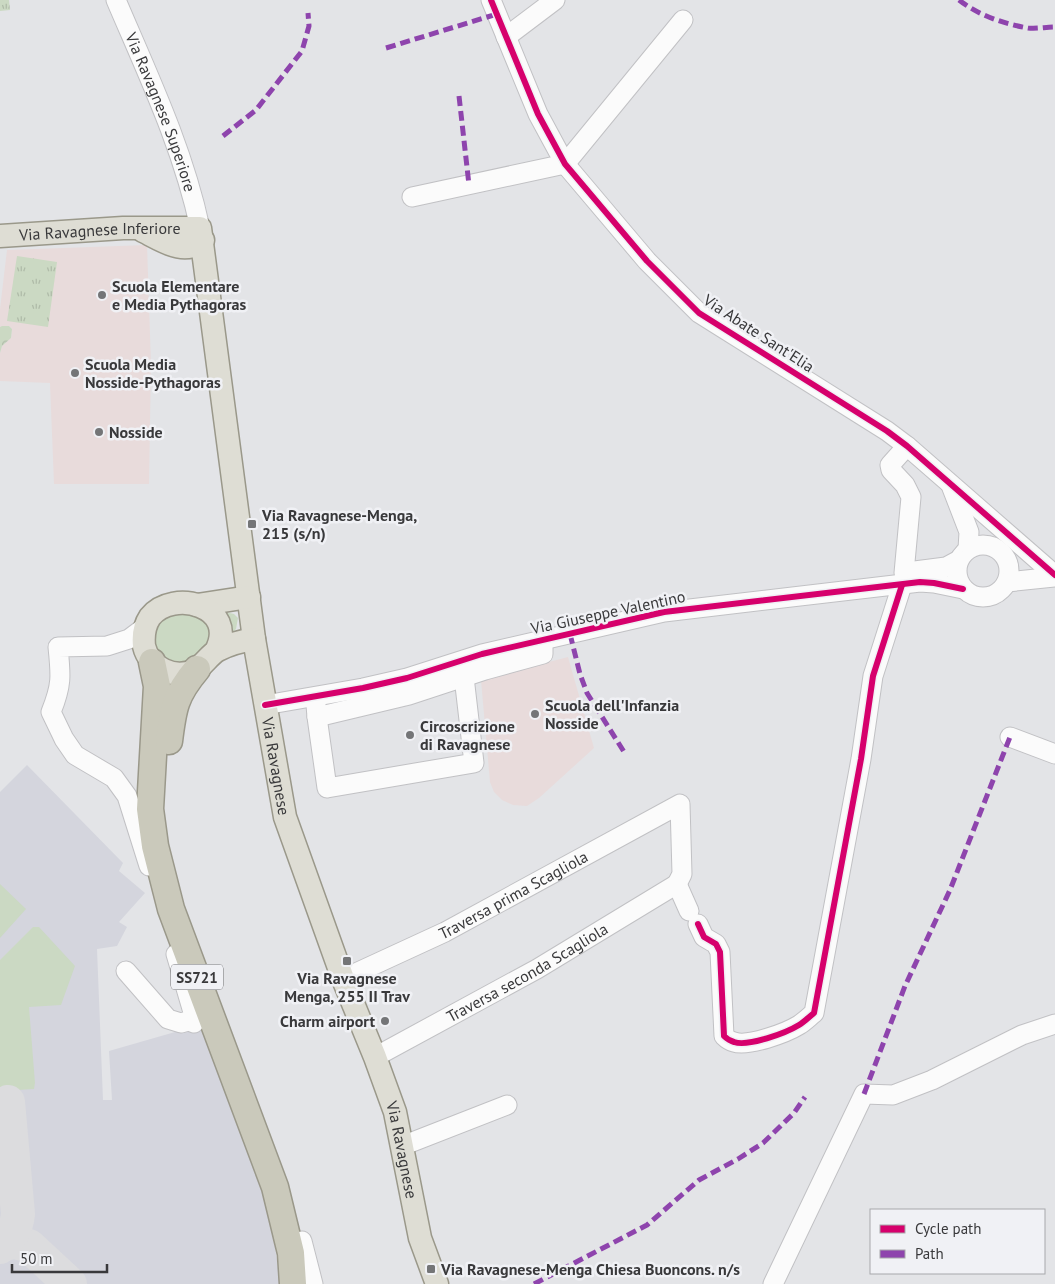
<svg xmlns="http://www.w3.org/2000/svg" width="1055" height="1284" viewBox="0 0 1055 1284" font-family="'PT Sans',sans-serif">
  <style>
    .education { fill: #e8dbdb }
    .built { fill: #d4d5dd }
    .green { fill: #cbd9c3 }
    .forest { fill: url(#forest-crowns) }
    .park { fill: url(#park-tufts) }
    .lines { fill: none; stroke-linecap: round; stroke-linejoin: round }
    .taxiway { stroke: #dcdcde; stroke-width: 34 }
    .minor-casing { stroke: #c1c1c4; stroke-width: 21 }
    .major-casing { stroke: #9a988a; stroke-width: 25 }
    .highway-casing { stroke: #9a988a; stroke-width: 29 }
    .minor { stroke: #fbfbfb; stroke-width: 19 }
    .major { stroke: #deddd4; stroke-width: 22 }
    .highway { stroke: #cac9bb; stroke-width: 26 }
    .quiet { stroke: #8e44ad; stroke-width: 5; stroke-dasharray: 10 5; stroke-linecap: butt }
    .cycleway-casing { stroke: #f0f1f5; stroke-width: 9 }
    .cycleway { stroke: #d6006c; stroke-width: 6 }
    .poi-dot { fill: #747577; stroke: #f0f1f5; stroke-width: 2 }
    .labels { text-anchor: middle; dominant-baseline: central; stroke-width: 5; stroke-linejoin: round; paint-order: stroke }
    .shield { fill: #f0f1f5; stroke: #707073; stroke-width: 1 }
    .shield-label { font-size: 15px; font-weight: bold; fill: #39393b }
    .street-label { font-size: 16px; fill: #39393b; stroke: #f0f1f5 }
    .poi-label { font-size: 16px; font-weight: bold; fill: #39393b; stroke: #f0f1f5; text-anchor: start }
  </style>
  <defs>
    <pattern id="forest-crowns" width="20" height="18" patternUnits="userSpaceOnUse" patternTransform="scale(1.25)"><rect width="20" height="18" fill="#cbd9c3"/><path d="M2 6a3 3 0 1 1 6 0M12 15a3 3 0 1 1 6 0" fill="none" stroke="#afbba8"/></pattern>
    <pattern id="park-tufts" width="24" height="20" patternUnits="userSpaceOnUse" patternTransform="scale(1.25)"><rect width="24" height="20" fill="#cbd9c3"/><path d="M3 7l-1-3M5 7V3M7 7l1-3M15 17l-1-3M17 17v-4M19 17l1-3" fill="none" stroke="#afbba8"/></pattern>
  </defs>
  <rect width="100%" height="100%" fill="#e3e4e7"/>
  <g class="education">
    <path d="M147 245 151 364 149 484H54L50 383 0 381V353L2 346 11 338 12 329 9 326 0 327V309L7 250Z"/>
    <path d="M568 657 594 748 539 798 527 806 513 805 502 800 494 792 490 782 481 680Z"/>
  </g>
  <path class="built" d="M27 765 123 863 119 871 145 893 119 922 127 927 117 946 97 949 103 1100H112L109 1051 182 1030 203 1021 267 1194 279 1274 284 1281 285 1284H0V792Z"/>
  <g class="green">
    <path d="M221 611 234 614 238 618 236 629 228 637Z"/>
    <path d="M206 613 213 641 185 667 152 654 153 626 164 614Z"/>
    <path d="M0 884 26 909 0 938Z"/>
    <path d="M33 927H39L75 966 61 1005 29 1007 35 1083 34 1089 0 1091V960Z"/>
  </g>
  <path class="forest" d="M2 326H9L12 329 11 338 2 346 0 353V327Z"/>
  <g class="park">
    <path d="M0 0H9L10 10 0 11Z"/>
    <path d="M17 256 57 262 48 327 7 321Z"/>
  </g>
  <g class="lines">
    <g class="taxiway">
      <path d="M3 1244 15 1242 29 1246 70 1284"/>
      <path d="M0 1247C12 1235 16 1231 18 1214L8 1102"/>
    </g>
    <g class="minor-casing">
      <g id="minor">
        <path id="s1" d="M116 0C148 75 183 148 200 228"/>
        <path d="M491 0 538 114 565 164 647 261 699 313 887 431 907 446 1055 575"/>
        <path d="M506 37 555 0"/>
        <path d="M412 197 565 164 683 20"/>
        <path d="M952 488 969 532 968 549"/>
        <circle cx="983" cy="571" r="26"/>
        <path d="M907 572 946 567 959 560"/>
        <path d="M904 573 911 497 905 485 891 470 890 465 907 446"/>
        <path d="M1007 582 1055 577"/>
        <path d="M145 627 129 639 107 646 58 647C61 676 62 685 51 712L64 739 75 755 114 778 127 796 149 866"/>
        <path d="M265 705 363 688 407 678 482 654 664 612 920 582 934 583 963 589"/>
        <path d="M316 705 317 717 409 695 485 670 543 654V640"/>
        <path d="M317 717 327 788 474 763 464 677"/>
        <path d="M1010 737 1055 754"/>
        <path d="M677 884 689 911"/>
        <path d="M698 924 704 937 716 944 720 952 724 1036C727 1039 730 1041 734 1042 748 1047 786 1033 799 1025 804 1022 809 1017 814 1013L861 759 873 676 902 585"/>
        <path d="M176 954 195 1019 194 1023"/>
        <path d="M126 971 168 1019 181 1023 195 1019"/>
        <path id="s2" d="M343 979 445 932 680 804 682 874 677 884"/>
        <path id="s3" d="M375 1057 537 969 677 884"/>
        <path d="M402 1146 507 1105"/>
        <path d="M302 1241 313 1284"/>
        <path d="M773 1284 864 1094 893 1095 932 1080 1022 1035 1055 1024"/>
      </g>
    </g>
    <g class="major-casing">
      <g id="major">
        <path d="M143 231C162 240 184 257 203 240"/>
        <path id="s4" d="M0 236 123 228H200L254 639 285 817 343 979 375 1057 395 1112 420 1238 437 1284"/>
        <path d="M197 605 249 597"/>
        <path d="M216 651C239 606 173 588 150 617 144 626 143 636 144 646 149 668 175 680 195 670 204 665 209 655 218 650 230 644 241 641 254 639"/>
      </g>
    </g>
    <g class="highway-casing">
      <g id="highway">
        <path d="M152 662 157 686 150 809 155 846 171 909 275 1187 291 1253 293 1284"/>
        <path d="M169 741C173 708 175 695 197 669"/>
      </g>
    </g>
    <use href="#minor" class="minor"/>
    <use href="#major" class="major"/>
    <use href="#highway" class="highway"/>
    <g class="quiet">
      <path d="M959 0C978 15 1004 24 1028 28 1036 29 1046 27 1055 27"/>
      <path d="M386 48 497 14"/>
      <path d="M459 96 469 185"/>
      <path d="M223 136 256 110 302 51 309 26 308 13"/>
      <path d="M570 634 580 674 587 693 626 755"/>
      <path d="M864 1094 905 986 950 890 1010 737"/>
      <path d="M534 1284 647 1225 699 1180 738 1159 763 1143 794 1113 805 1097"/>
    </g>
    <g class="cycleway-casing">
      <g id="cycleway">
        <path d="M491 0 538 114 565 164 647 261 699 313 887 431 907 446 1055 575"/>
        <path d="M265 705 363 688 407 678 482 654 664 612 920 582 934 583 963 589"/>
        <path d="M698 924 704 937 716 944 720 952 724 1036C727 1039 730 1041 734 1042 748 1047 786 1033 799 1025 804 1022 809 1017 814 1013L861 759 873 676 902 585"/>
      </g>
    </g>
    <use href="#cycleway" class="cycleway"/>
  </g>
  <g class="poi-dot">
    <circle cx="102" cy="295" r="5"/>
    <circle cx="75" cy="373" r="5"/>
    <circle cx="99" cy="432" r="5"/>
    <rect x="247" y="519" width="10" height="10" rx="2.5"/>
    <circle cx="535" cy="714" r="5"/>
    <circle cx="410" cy="735" r="5"/>
    <rect x="342" y="956" width="10" height="10" rx="2.5"/>
    <circle cx="385" cy="1021" r="5"/>
    <rect x="426" y="1264" width="10" height="10" rx="2.5"/>
  </g>
  <g class="labels">
    <rect class="shield" x="171" y="964.5" width="52" height="25" rx="4"/>
    <g class="shield-label">
      <text x="197" y="977">SS721</text>
    </g>
    <g class="street-label">
      <text stroke="none"><textPath href="#s1" startOffset="121">Via Ravagnese Superiore</textPath></text>
      <text stroke="none"><textPath href="#s4" startOffset="100">Via Ravagnese Inferiore</textPath></text>
      <text transform="translate(759 333) rotate(33)">Via Abate Sant'Elia</text>
      <text transform="translate(608 612) rotate(-12)">Via Giuseppe Valentino</text>
      <text stroke="none"><textPath href="#s4" startOffset="744">Via Ravagnese</textPath></text>
      <text stroke="none"><textPath href="#s2" startOffset="190">Traversa prima Scagliola</textPath></text>
      <text stroke="none"><textPath href="#s3" startOffset="174">Traversa seconda Scagliola</textPath></text>
      <text stroke="none"><textPath href="#s4" startOffset="1149">Via Ravagnese</textPath></text>
    </g>
    <g class="poi-label">
      <text x="112" y="286">Scuola Elementare<tspan x="112" dy="18">e Media Pythagoras</tspan></text>
      <text x="85" y="364">Scuola Media<tspan x="85" dy="18">Nosside-Pythagoras</tspan></text>
      <text x="109" y="432">Nosside</text>
      <text x="262" y="515">Via Ravagnese-Menga,<tspan x="262" dy="18">215 (s/n)</tspan></text>
      <text x="545" y="705">Scuola dell'Infanzia<tspan x="545" dy="18">Nosside</tspan></text>
      <text x="420" y="726">Circoscrizione<tspan x="420" dy="18">di Ravagnese</tspan></text>
      <text x="347" y="978" text-anchor="middle">Via Ravagnese<tspan x="347" dy="18">Menga, 255 II Trav</tspan></text>
      <text x="375" y="1021" text-anchor="end">Charm airport</text>
      <text x="441" y="1269">Via Ravagnese-Menga Chiesa Buoncons. n/s</text>
    </g>
  </g>
  <rect x="870" y="1209" width="175" height="65" fill="#f0f1f5" stroke="#a7a7ab"/>
  <rect x="880" y="1225" width="25" height="8" fill="#d6006c" stroke="#a7a7ab"/>
  <text x="915" y="1234" font-size="15" fill="#39393b">Cycle path</text>
  <rect x="880" y="1250" width="25" height="8" fill="#8e44ad" stroke="#a7a7ab"/>
  <text x="915" y="1259" font-size="15" fill="#39393b">Path</text>
  <path d="M12 1264v8h95v-8" fill="none" stroke="#39393b" stroke-width="2.5"/>
  <text x="20" y="1264" font-size="15" fill="#39393b" stroke="#f0f1f5" stroke-width="4" paint-order="stroke">50 m</text>
</svg>
